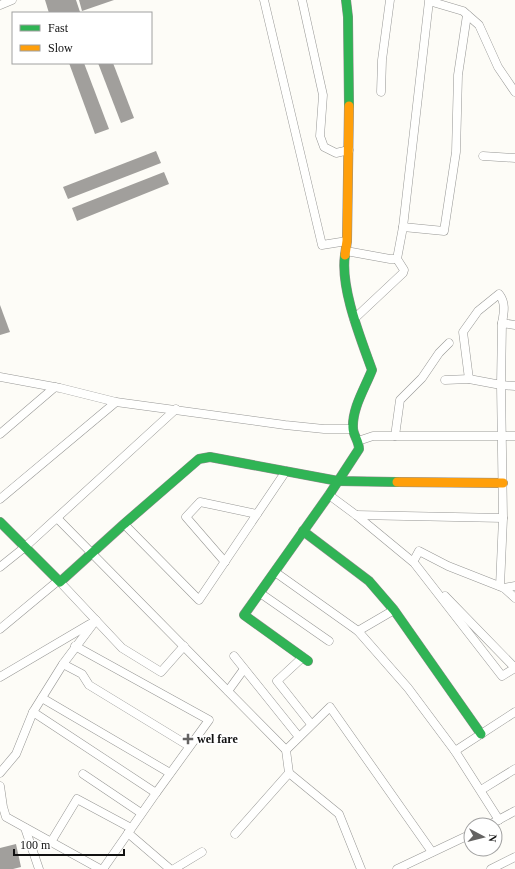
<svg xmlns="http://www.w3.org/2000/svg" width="515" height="869" viewBox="0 0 515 869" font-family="Georgia,serif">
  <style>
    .building { fill: #a19f9c }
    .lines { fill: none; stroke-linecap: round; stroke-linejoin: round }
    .street-casing { stroke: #979795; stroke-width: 9 }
    .fast-casing { stroke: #8e8d8b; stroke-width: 10 }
    .slow-casing { stroke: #8e8d8b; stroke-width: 10 }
    .street { stroke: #fffffe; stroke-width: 8 }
    .fast { stroke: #30b455; stroke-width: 9 }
    .slow { stroke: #ff9f0a; stroke-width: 9 }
    .poi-dot { fill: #646362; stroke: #fff; stroke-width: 1.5 }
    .labels { text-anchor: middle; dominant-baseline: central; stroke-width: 4; stroke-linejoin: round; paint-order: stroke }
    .poi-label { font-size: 12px; font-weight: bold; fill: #111; stroke: #fff; text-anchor: start }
  </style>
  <rect width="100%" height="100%" fill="#fdfcf7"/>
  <g class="building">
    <path d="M45 0H76L80 12 49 13Z"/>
    <path d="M79 0H114L82 11Z"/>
    <path d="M69 63H84L109 129 95 134Z"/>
    <path d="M98 63H113L134 118 121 123Z"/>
    <path d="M156 151 161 163 68 199 63 187Z"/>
    <path d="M164 172 169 184 77 221 72 208Z"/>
    <path d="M0 305 10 332 0 335Z"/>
    <path d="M16 844 21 867 13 869H0V848Z"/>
  </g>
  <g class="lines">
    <g class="street-casing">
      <g id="street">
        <path d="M264 0 322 245 347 241"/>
        <path d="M302 0 323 95 320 136 324 147 336 153 349 150"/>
        <path d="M0 5 12 0"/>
        <path d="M381 92 382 60 390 0"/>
        <path d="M483 156 515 158"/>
        <path d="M403 227 444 231 456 152 458 75 467 15"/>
        <path d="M346 251 390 259H397"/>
        <path d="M354 319 403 273 404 270 397 259 403 227 429 1 463 11 479 25 498 67 515 92"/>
        <path d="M0 377 60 388 116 402 285 425 324 429H353"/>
        <path d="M469 379 463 332 478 311 499 294C506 303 504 312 502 323"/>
        <path d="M445 380 469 379 501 385 515 386"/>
        <path d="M0 434 55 387"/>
        <path d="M395 436 400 400 422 378 439 353 449 343"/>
        <path d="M358 441 373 436H515"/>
        <path d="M329 495 356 515 413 562 419 551 448 566 504 588 515 598"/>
        <path d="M0 499 116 402"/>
        <path d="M356 515 503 518"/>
        <path d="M57 518 286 750 330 707 432 852"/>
        <path d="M124 524 199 600 286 471"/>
        <path d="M225 562 186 517 200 502 257 514"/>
        <path d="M415 564 502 676 515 668"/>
        <path d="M0 567 25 547 176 409"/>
        <path d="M275 572 358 631 394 610"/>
        <path d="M60 582 122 648 161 672 184 646"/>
        <path d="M500 586 503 518 501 385 502 323 515 325"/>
        <path d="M504 588 515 586"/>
        <path d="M260 593 329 641"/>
        <path d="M445 596 515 668"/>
        <path d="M0 629 59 580"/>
        <path d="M358 631 408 688 455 751 499 820"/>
        <path d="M75 646 209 720 156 793"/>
        <path d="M234 656 299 737"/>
        <path d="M303 657 277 681 311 724"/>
        <path d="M63 664 82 674 89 685 189 746"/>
        <path d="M0 677 90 624"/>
        <path d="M228 691 244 669"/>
        <path d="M42 698 170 773"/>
        <path d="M33 712 156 793 103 869"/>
        <path d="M455 751 515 712"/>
        <path d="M0 773 16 754 33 712 63 664 96 620"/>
        <path d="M289 773 339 814 361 869"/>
        <path d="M83 774 141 813"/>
        <path d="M0 786 3 807 6 817 100 869"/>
        <path d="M481 790 515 769"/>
        <path d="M489 825 515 811"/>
        <path d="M25 828 39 869"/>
        <path d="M128 833 170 869"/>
        <path d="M235 834 289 773 286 750"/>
        <path d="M51 842 77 799 131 828"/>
        <path d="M174 869 202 852"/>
        <path d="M397 869 471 834"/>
        <path d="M491 869 515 857"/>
      </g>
    </g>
    <g class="fast-casing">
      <g id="fast">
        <path d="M346 0 348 17 349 106"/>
        <path d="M0 522 60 582 124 524 199 459 210 457 338 481 397 482"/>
        <path d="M303 531 369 581 394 610 481 734"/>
        <path d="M308 661 244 615 329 495 359 449C359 441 353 435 353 428 352 408 365 388 372 370 361 339 340 288 345 255"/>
      </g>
    </g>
    <g class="slow-casing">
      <g id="slow">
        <path d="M345 255 347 241 349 106"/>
        <path d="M397 482 503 483"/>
      </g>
    </g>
    <use href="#street" class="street"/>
    <use href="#fast" class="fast"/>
    <use href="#slow" class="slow"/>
  </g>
  <path class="poi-dot" d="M186 733h4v4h4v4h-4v4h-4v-4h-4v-4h4z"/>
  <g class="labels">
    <g class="poi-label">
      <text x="197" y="739">wel fare</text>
    </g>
  </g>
  <rect x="12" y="12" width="140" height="52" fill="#ffffff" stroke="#a0a0a0"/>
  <rect x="20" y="25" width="20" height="6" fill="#30b455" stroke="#a0a0a0"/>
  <text x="48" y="32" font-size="12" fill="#111111">Fast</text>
  <rect x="20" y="45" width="20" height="6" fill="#ff9f0a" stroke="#a0a0a0"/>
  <text x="48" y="52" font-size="12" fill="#111111">Slow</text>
  <g transform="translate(483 837) rotate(97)"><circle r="19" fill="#ffffff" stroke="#a0a0a0"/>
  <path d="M0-3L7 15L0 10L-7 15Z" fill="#646362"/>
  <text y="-6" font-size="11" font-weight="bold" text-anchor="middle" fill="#111111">N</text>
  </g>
  <path d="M14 849v6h110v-6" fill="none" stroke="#111111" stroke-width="2"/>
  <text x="20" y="849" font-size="12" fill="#111111" stroke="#ffffff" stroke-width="3" paint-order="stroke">100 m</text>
</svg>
